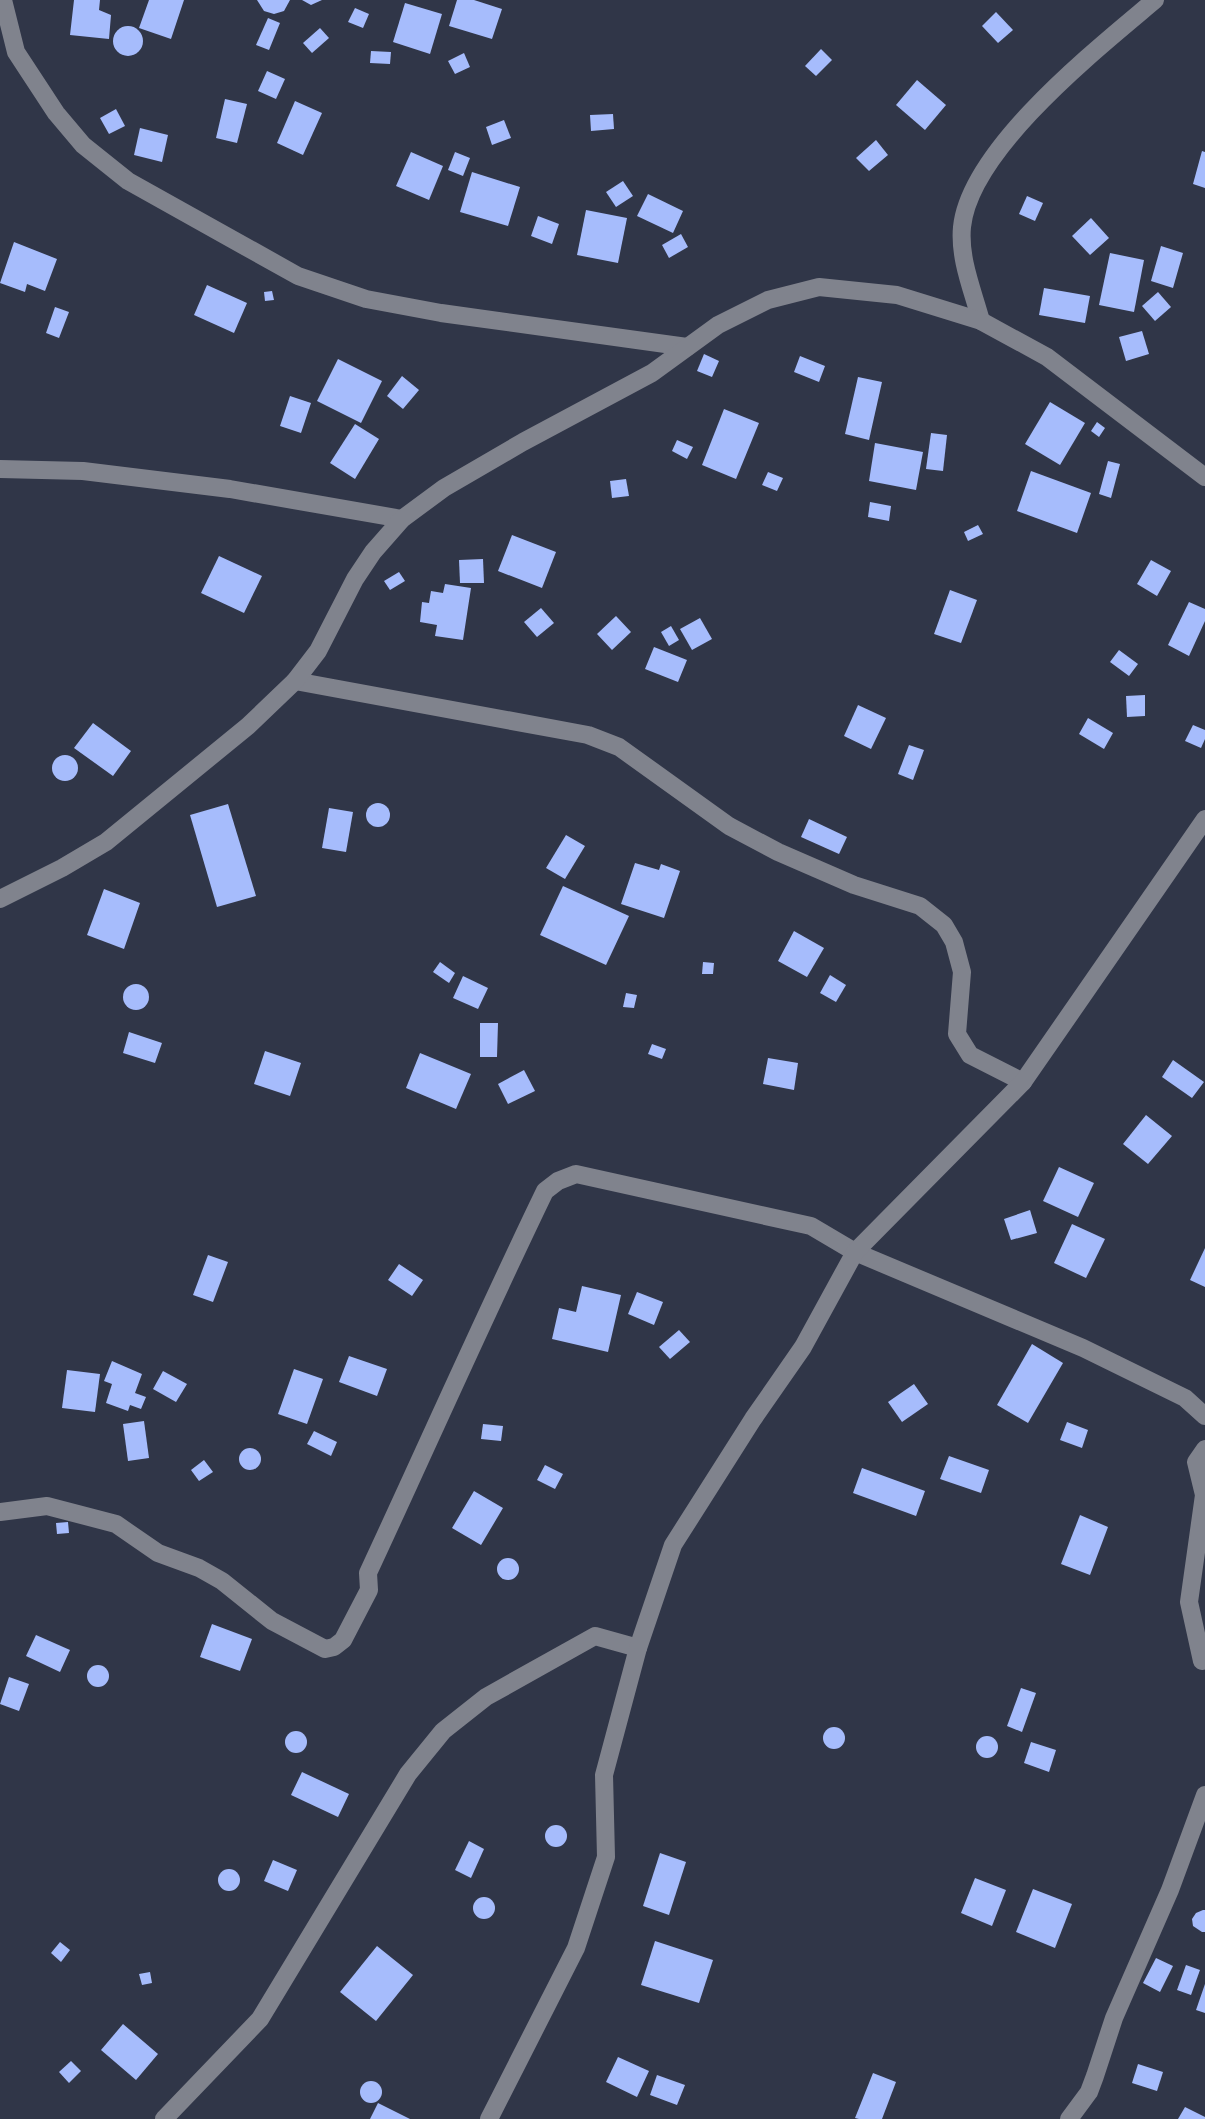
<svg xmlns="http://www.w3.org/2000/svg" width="1205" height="2119" viewBox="0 0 1205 2119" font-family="Ubuntu,sans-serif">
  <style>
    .building { fill: #a6bcfc }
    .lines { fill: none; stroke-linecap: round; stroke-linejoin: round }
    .minor { stroke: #80838d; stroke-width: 18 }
  </style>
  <rect width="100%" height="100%" fill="#303648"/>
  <g class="building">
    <path d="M74 0H100L99 10 111 15 109 39 70 35Z"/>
    <path d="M149 0H184L171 39 139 28Z"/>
    <path d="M257 0H290L284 11 274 14 264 11Z"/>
    <path d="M302 0H322L311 5Z"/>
    <path d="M457 0H474L502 9 492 39 449 26Z"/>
    <path d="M405 3 442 14 430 54 393 42Z"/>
    <path d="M355 8 369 14 363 28 348 22Z"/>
    <path d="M996 12 1013 30 998 43 982 26Z"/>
    <path d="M268 18 280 23 269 50 256 45Z"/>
    <circle cx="128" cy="41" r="15"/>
    <path d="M320 28 329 38 312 53 303 43Z"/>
    <path d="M821 49 832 60 816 76 805 66Z"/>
    <path d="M371 51 391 52 390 64 370 63Z"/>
    <path d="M464 53 470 67 455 74 448 61Z"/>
    <path d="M267 71 285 79 276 99 258 91Z"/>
    <path d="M917 80 946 105 925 130 896 105Z"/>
    <path d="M225 99 247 104 237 143 216 138Z"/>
    <path d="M295 101 322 113 303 155 277 143Z"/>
    <path d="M116 109 125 126 109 134 100 118Z"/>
    <path d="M613 114 614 129 591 131 590 115Z"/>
    <path d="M504 120 511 138 492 145 486 127Z"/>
    <path d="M140 128 168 135 162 162 134 155Z"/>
    <path d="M876 140 888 155 869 171 856 158Z"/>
    <path d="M1202 151 1205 152V188L1193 184Z"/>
    <path d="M411 152 443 166 429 200 396 186Z"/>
    <path d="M455 152 470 158 463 176 448 170Z"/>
    <path d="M472 172 520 187 508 226 460 212Z"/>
    <path d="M623 181 633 196 616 207 606 192Z"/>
    <path d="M648 194 683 211 673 233 637 216Z"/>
    <path d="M1027 196 1043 203 1035 221 1019 214Z"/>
    <path d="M586 210 627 218 618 263 577 255Z"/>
    <path d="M538 216 559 224 552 244 531 236Z"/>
    <path d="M1091 218 1109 238 1090 255 1072 236Z"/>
    <path d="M681 234 688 247 669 258 662 245Z"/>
    <path d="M14 242 57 259 45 291 27 284 25 292 0 283Z"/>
    <path d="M1161 246 1183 253 1173 288 1151 281Z"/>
    <path d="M1110 253 1144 260 1134 312 1099 305Z"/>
    <path d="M207 285 247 303 234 333 194 315Z"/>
    <path d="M1044 288 1090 296 1085 323 1039 315Z"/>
    <path d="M272 291 274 300 265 301 264 292Z"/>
    <path d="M1158 292 1171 307 1155 321 1142 306Z"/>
    <path d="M55 307 69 312 59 338 46 333Z"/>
    <path d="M1142 331 1149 354 1126 361 1119 337Z"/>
    <path d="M704 354 719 361 712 377 697 371Z"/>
    <path d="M800 356 825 366 819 382 794 372Z"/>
    <path d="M338 359 382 381 361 423 317 401Z"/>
    <path d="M402 376 419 390 403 409 387 396Z"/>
    <path d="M858 377 882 382 869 440 845 434Z"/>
    <path d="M290 396 311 403 301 433 280 426Z"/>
    <path d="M1050 402 1085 423 1060 465 1025 444Z"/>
    <path d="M724 409 759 423 736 479 702 465Z"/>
    <path d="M1097 422 1105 428 1099 437 1091 431Z"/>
    <path d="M355 424 379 439 355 479 330 463Z"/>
    <path d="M931 433 947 435 943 471 926 469Z"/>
    <path d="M677 440 693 447 687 459 672 451Z"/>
    <path d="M875 443 923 452 916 490 869 481Z"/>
    <path d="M1108 461 1120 464 1111 498 1099 494Z"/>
    <path d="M1031 471 1091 493 1077 533 1017 511Z"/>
    <path d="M768 472 783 478 777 491 762 485Z"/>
    <path d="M626 479 629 496 612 498 610 481Z"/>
    <path d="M870 502 891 506 889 521 868 517Z"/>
    <path d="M978 525 983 534 968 541 964 532Z"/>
    <path d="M512 535 556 552 542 588 498 571Z"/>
    <path d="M219 556 262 576 244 613 201 593Z"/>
    <path d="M483 559 484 583H460L459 560Z"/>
    <path d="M1151 560 1171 571 1157 596 1137 584Z"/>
    <path d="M399 572 405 581 390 590 384 581Z"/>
    <path d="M445 584 471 588 463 640 435 636 437 625 420 622 422 602 429 603 431 591 443 593Z"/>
    <path d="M950 590 977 600 961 643 934 634Z"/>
    <path d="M1189 602 1205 609V621L1189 656 1168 645Z"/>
    <path d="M541 608 554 623 537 637 524 622Z"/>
    <path d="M616 616 631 632 612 650 597 634Z"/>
    <path d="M700 618 712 639 692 650 680 629Z"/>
    <path d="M671 626 679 640 669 646 661 632Z"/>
    <path d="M654 647 687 660 678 682 645 669Z"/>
    <path d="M1119 650 1138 664 1129 676 1110 662Z"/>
    <path d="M1145 695V716L1127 717 1126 696Z"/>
    <path d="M858 705 886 718 871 749 844 736Z"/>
    <path d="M1088 718 1113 733 1104 749 1079 734Z"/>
    <path d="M93 723 131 751 113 776 74 748Z"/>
    <path d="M1193 725 1205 730V739L1201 748 1185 741Z"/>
    <path d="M909 745 924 750 913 780 898 774Z"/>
    <circle cx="65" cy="768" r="13"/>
    <circle cx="378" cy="815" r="12"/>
    <path d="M228 804 256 896 217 907 190 815Z"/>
    <path d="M329 808 353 812 346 852 322 848Z"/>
    <path d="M809 819 847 837 839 854 801 837Z"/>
    <path d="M566 835 585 846 565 879 546 868Z"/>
    <path d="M635 863 659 870 661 864 680 871 664 918 621 904Z"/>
    <path d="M563 886 629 916 606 965 540 935Z"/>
    <path d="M104 889 140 903 124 949 87 935Z"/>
    <path d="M794 931 824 948 807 977 778 961Z"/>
    <path d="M440 962 455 973 449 983 433 972Z"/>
    <path d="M703 962 714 963 713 974H702Z"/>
    <path d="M830 975 846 985 836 1002 820 993Z"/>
    <path d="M463 976 488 988 478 1009 453 998Z"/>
    <circle cx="136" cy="997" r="13"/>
    <path d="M626 993 637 995 634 1008 623 1007Z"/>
    <path d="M480 1023H498L497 1057H480Z"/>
    <path d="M129 1032 162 1043 155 1063 123 1053Z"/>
    <path d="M652 1044 666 1049 662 1059 648 1054Z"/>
    <path d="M265 1051 301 1063 290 1096 254 1084Z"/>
    <path d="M420 1053 471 1074 456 1109 406 1088Z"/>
    <path d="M768 1058 798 1063 794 1090 763 1084Z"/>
    <path d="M1173 1060 1204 1082 1192 1098 1162 1077Z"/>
    <path d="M524 1070 535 1091 508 1104 498 1084Z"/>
    <path d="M1146 1115 1172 1136 1148 1164 1123 1144Z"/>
    <path d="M1059 1167 1094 1183 1078 1217 1043 1201Z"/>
    <path d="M1030 1210 1037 1233 1011 1240 1004 1219Z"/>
    <path d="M1072 1224 1105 1239 1086 1278 1054 1263Z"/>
    <path d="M1205 1248V1287L1190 1280Z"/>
    <path d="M208 1255 228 1262 213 1302 193 1295Z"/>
    <path d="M399 1264 423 1280 412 1296 388 1280Z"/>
    <path d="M582 1286 621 1295 608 1352 552 1339 559 1308 576 1312Z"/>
    <path d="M637 1292 663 1302 654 1325 628 1314Z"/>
    <path d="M679 1330 690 1342 670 1359 659 1347Z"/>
    <path d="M1032 1344 1063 1363 1028 1423 997 1405Z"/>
    <path d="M349 1356 387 1369 377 1396 339 1382Z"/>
    <path d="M112 1361 142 1374 135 1393 146 1397 141 1409 130 1405 128 1411 106 1403 112 1384 104 1381Z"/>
    <path d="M294 1369 323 1379 307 1424 278 1414Z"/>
    <path d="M67 1370 100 1374 95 1412 62 1408Z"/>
    <path d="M163 1371 187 1384 176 1402 153 1389Z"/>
    <path d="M914 1384 928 1404 902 1422 888 1402Z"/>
    <path d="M144 1421 149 1458 128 1461 123 1424Z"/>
    <path d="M1067 1422 1088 1430 1082 1448 1060 1440Z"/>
    <path d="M483 1424 503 1426 501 1441 481 1439Z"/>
    <path d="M314 1431 337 1442 331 1456 307 1444Z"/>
    <circle cx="250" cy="1459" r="11"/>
    <path d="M949 1456 989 1470 981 1493 940 1479Z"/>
    <path d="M204 1460 213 1472 199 1481 191 1470Z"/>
    <path d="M545 1465 563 1474 555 1489 537 1480Z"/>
    <path d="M862 1468 925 1491 916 1516 853 1493Z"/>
    <path d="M474 1491 503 1508 481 1545 452 1528Z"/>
    <path d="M1080 1515 1108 1527 1090 1575 1061 1564Z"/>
    <path d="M68 1522 69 1533 57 1534 56 1523Z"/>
    <circle cx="508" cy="1569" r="11"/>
    <path d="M212 1624 252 1639 240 1671 200 1657Z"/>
    <path d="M36 1635 70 1650 60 1672 26 1656Z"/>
    <circle cx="98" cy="1676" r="11"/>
    <path d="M9 1677 29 1684 19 1711 0 1704Z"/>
    <path d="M1021 1688 1036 1693 1022 1732 1007 1726Z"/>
    <circle cx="834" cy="1738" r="11"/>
    <circle cx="296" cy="1742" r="11"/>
    <circle cx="987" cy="1747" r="11"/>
    <path d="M1031 1742 1056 1750 1049 1772 1024 1763Z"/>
    <path d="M302 1772 349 1794 338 1817 291 1795Z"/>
    <circle cx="556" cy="1836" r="11"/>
    <path d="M469 1841 484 1849 471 1878 455 1870Z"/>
    <path d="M660 1853 686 1862 669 1915 643 1906Z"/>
    <path d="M273 1860 297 1870 288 1891 264 1881Z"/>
    <circle cx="229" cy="1880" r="11"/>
    <path d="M975 1878 1006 1890 992 1926 961 1913Z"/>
    <path d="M1033 1889 1072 1904 1055 1948 1016 1932Z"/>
    <circle cx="484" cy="1908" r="11"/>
    <path d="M1203 1910H1205V1932H1202L1193 1926 1192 1919 1196 1913Z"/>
    <path d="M655 1941 713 1960 699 2003 641 1985Z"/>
    <path d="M60 1942 70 1950 61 1962 51 1953Z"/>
    <path d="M377 1946 413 1975 376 2021 340 1992Z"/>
    <path d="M1156 1958 1173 1966 1160 1992 1143 1983Z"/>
    <path d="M1186 1965 1200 1970 1191 1995 1177 1990Z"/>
    <path d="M150 1972 152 1983 142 1985 139 1974Z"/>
    <path d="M1205 1984V2013L1196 2010Z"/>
    <path d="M123 2024 158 2054 136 2080 101 2050Z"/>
    <path d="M618 2057 649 2071 637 2097 606 2082Z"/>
    <path d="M71 2061 81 2071 69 2083 59 2072Z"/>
    <path d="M1138 2064 1163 2072 1157 2091 1132 2083Z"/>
    <path d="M873 2073 896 2082 882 2119H859L855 2118Z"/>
    <path d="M657 2075 685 2085 677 2105 650 2095Z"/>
    <circle cx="371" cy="2092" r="11"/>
    <path d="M378 2103 410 2119H370Z"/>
    <path d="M1185 2107 1205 2117V2119H1178Z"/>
  </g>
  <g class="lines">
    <g class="minor">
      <path d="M3 0 16 52 56 113 83 145 128 181 298 276 366 299 441 313 687 347"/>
      <path d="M981 321C973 291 959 259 962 227 970 149 1097 49 1155 0"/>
      <path d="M0 469 83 471 230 489 402 519"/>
      <path d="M295 681 588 735 619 747 729 826 778 852 854 885 920 906 944 925 954 942 962 972 957 1034 970 1055 1023 1082"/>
      <path d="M0 899 62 868 106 842 248 726 295 681 318 651 355 579 373 552 402 519 444 488 523 442 652 373 718 325 768 300 819 287 897 295 981 321 1047 357 1205 477"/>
      <path d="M1205 1449 1196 1462 1204 1495 1189 1602 1202 1661 1205 1660"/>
      <path d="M0 1512 47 1506 116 1524 158 1553 199 1568 222 1581 272 1621 325 1649 334 1647 343 1640 369 1590 368 1573C427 1446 484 1317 545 1191L558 1181 576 1174 811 1226 855 1252 1083 1348 1185 1398 1205 1416"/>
      <path d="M164 2119 260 2019 408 1774 443 1731 486 1697 595 1636 638 1648"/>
      <path d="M489 2119 576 1948 606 1857 604 1775 638 1648 673 1545 753 1419 803 1347 855 1252 1023 1082 1205 819"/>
      <path d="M1069 2119 1089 2092 1095 2076 1114 2018 1170 1890 1205 1795"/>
    </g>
  </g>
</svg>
